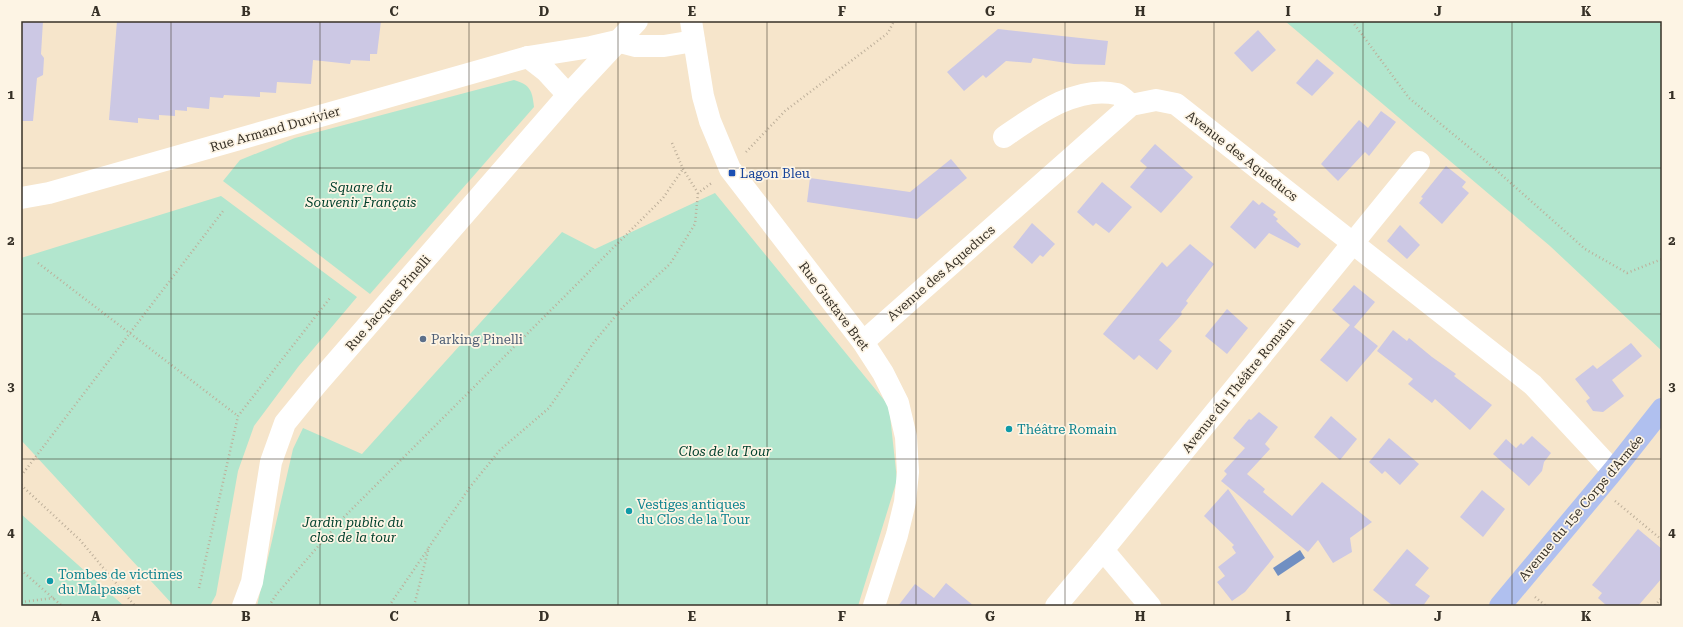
<svg xmlns="http://www.w3.org/2000/svg" width="1683" height="627" viewBox="0 0 1683 627" font-family="'Roboto Serif',serif">
  <style>
    .green { fill: #b2e6ce }
    .water { fill: #708fc2 }
    .building { fill: #ccc8e4 }
    .lines { fill: none; stroke-linecap: round; stroke-linejoin: round }
    .path { stroke: #bdaf9a; stroke-width: 2.5; stroke-dasharray: 1 3; stroke-linecap: butt }
    .minor { stroke: #fff; stroke-width: 22 }
    .major { stroke: #b0c0ef; stroke-width: 22 }
    .grid { fill: none; stroke: #373127; stroke-width: 1; stroke-opacity: 0.55 }
    .transit-dot { fill: #1a4fb4; stroke: #fdf4e4; stroke-width: 1.5 }
    .service-dot { fill: #5c6f8a; stroke: #fdf4e4; stroke-width: 1.5 }
    .culture-dot { fill: #0f9aa8; stroke: #fdf4e4; stroke-width: 1.5 }
    .labels { text-anchor: middle; dominant-baseline: central; stroke-width: 3.5; stroke-linejoin: round; paint-order: stroke }
    .street-label { font-size: 13px; fill: #373127; stroke: #fdf4e4 }
    .transit-label { font-size: 13px; fill: #164399; stroke: #fdf4e4; text-anchor: start }
    .park-label { font-size: 13px; font-style: italic; fill: #01402d; stroke: #fdf4e4 }
    .service-label { font-size: 13px; fill: #4e5e75; stroke: #fdf4e4; text-anchor: start }
    .culture-label { font-size: 13px; fill: #0d838f; stroke: #fdf4e4; text-anchor: start }
    .neatline { fill: none; stroke: #373127; stroke-width: 1.5 }
    .grid-label { font-size: 13px; text-anchor: middle; font-weight: bold; fill: #373127 }
  </style>
  <rect width="100%" height="100%" fill="#f6e5cb"/>
  <g class="green">
    <path d="M1285 21H1662V351L1550 246Z"/>
    <path d="M514 80C531 85 532 91 534 107L370 294 223 181 240 160 295 138Z"/>
    <path d="M715 193 889 406 897 480 858 606H257L293 449 303 428 362 454 562 232 595 249Z"/>
    <path d="M221 196 357 297 298 367 254 426 238 471 216 595 210 606H174L21 440V258Z"/>
    <path d="M21 514 124 606H21Z"/>
  </g>
  <path class="water" d="M1300 550 1305 558 1278 576 1273 568Z"/>
  <g class="building">
    <path d="M21 21H43L41 54 44 58 43 75 37 78 33 121H21Z"/>
    <path d="M117 21H381L377 54H370V61L351 60 350 64 313 60 311 84 277 82 276 93 260 92V97L224 95 223 98 210 97 209 109 187 107V111L175 110V116L159 115V120L138 118V123L109 120Z"/>
    <path d="M998 29 1108 41 1105 65 1074 64 1033 58 1031 63 1006 61 986 78 983 75 964 91 947 72Z"/>
    <path d="M1258 30 1276 50 1252 72 1234 53Z"/>
    <path d="M1317 59 1334 73 1312 96 1296 83Z"/>
    <path d="M1381 111 1396 122 1369 156 1365 152 1338 181 1321 164 1359 120 1368 128Z"/>
    <path d="M1155 144 1193 177 1161 213 1130 187 1147 167 1140 161Z"/>
    <path d="M951 159 967 178 917 219 807 202 810 178 910 192Z"/>
    <path d="M1446 166 1466 182 1462 187 1469 193 1442 224 1419 203 1423 198 1421 197Z"/>
    <path d="M1102 182 1132 207 1109 233 1096 223 1093 226 1077 212Z"/>
    <path d="M1253 200 1259 205 1262 202 1276 212 1273 215 1278 219 1276 221 1301 244 1298 248 1269 233 1255 249 1230 227Z"/>
    <path d="M1032 223 1055 244 1043 257 1040 255 1032 264 1013 247Z"/>
    <path d="M1400 225 1420 245 1407 259 1387 241Z"/>
    <path d="M1190 244 1214 264 1186 301 1188 303 1181 312 1182 314 1159 340 1172 351 1157 370 1139 355 1134 360 1103 334 1162 262 1167 267Z"/>
    <path d="M1354 285 1375 302 1354 327 1378 346 1347 382 1320 360 1350 325 1332 310Z"/>
    <path d="M1227 309 1248 328 1227 354 1205 336Z"/>
    <path d="M1393 330 1407 341 1409 338 1432 357 1456 374 1454 376 1492 405 1470 430 1435 399 1432 403 1408 384 1413 379 1377 351Z"/>
    <path d="M1631 343 1642 356 1612 380 1624 396 1603 412 1593 411 1586 401 1590 398 1575 379 1593 365 1597 369Z"/>
    <path d="M1259 412 1278 427 1265 444 1270 449 1247 474 1265 489 1263 492 1292 516 1322 482 1372 522 1350 538 1352 552 1333 563 1318 540 1308 552 1221 481 1227 474 1224 471 1245 448 1233 438 1249 419 1251 420Z"/>
    <path d="M1331 416 1357 439 1340 460 1314 437Z"/>
    <path d="M1532 436 1551 453 1544 462 1542 471 1529 486 1493 454 1506 439 1516 448 1521 443 1523 445Z"/>
    <path d="M1389 438 1419 464 1400 485 1385 471 1382 474 1369 462Z"/>
    <path d="M1228 489 1274 557 1245 592 1232 601 1217 582 1225 576 1218 567 1236 553 1232 547 1234 545 1204 516Z"/>
    <path d="M1482 490 1505 509 1483 537 1460 517Z"/>
    <path d="M1638 529 1662 549V578L1638 606H1607L1598 598 1602 593 1592 585Z"/>
    <path d="M1407 549 1429 568 1415 585 1430 596 1423 606H1393L1373 590Z"/>
    <path d="M946 583 974 606H898L915 584 934 598Z"/>
  </g>
  <g class="lines">
    <g class="path">
      <path d="M1352 21 1409 98 1487 162 1585 249 1627 273 1662 259"/>
      <path d="M1661 21 1662 32"/>
      <path d="M672 143 683 169 698 193"/>
      <path d="M746 152 785 111 888 33 894 21"/>
      <path d="M38 263 238 416"/>
      <path d="M21 476 223 211"/>
      <path d="M21 485 80 540 135 606"/>
      <path d="M1615 501 1662 540"/>
      <path d="M21 570 62 606"/>
      <path d="M199 588 238 416 330 298"/>
      <path d="M1535 597 1546 606"/>
      <path d="M21 602 54 598"/>
      <path d="M269 606 276 595 340 521 663 198 683 169"/>
      <path d="M389 606 428 549"/>
      <path d="M414 606 429 547 470 487 500 450 549 408 594 342 624 306 670 264 695 224 698 193 713 182"/>
      <path d="M1655 606 1662 597"/>
    </g>
    <g class="minor">
      <path d="M691 21 703 96 710 121 730 169 863 342 883 373 898 403 906 437 908 472 905 502 897 535 874 606"/>
      <path d="M528 57 546 71 568 95"/>
      <path d="M1004 137C1036 115 1076 85 1117 94 1122 96 1127 102 1131 105"/>
      <path d="M21 198 49 193 528 57 591 47 617 41 636 46H664L694 41"/>
      <path d="M863 342 1131 105 1156 100 1176 104 1533 385 1613 471"/>
      <path d="M1103 550 1150 606"/>
      <path d="M243 606 252 582 271 462 285 423 316 385 568 95 637 21"/>
      <path d="M1056 606 1103 550 1419 162"/>
    </g>
    <path class="major" d="M1500 606 1613 471 1662 409"/>
  </g>
  <path class="grid" d="M171 21V606M320 21V606M469 21V606M618 21V606M767 21V606M916 21V606M1065 21V606M1214 21V606M1363 21V606M1512 21V606M21 168H1662M21 314H1662M21 459H1662"/>
  <rect class="transit-dot" x="728" y="169" width="8" height="8" rx="2"/>
  <circle class="service-dot" cx="423" cy="339" r="4"/>
  <g class="culture-dot">
    <circle cx="1009" cy="429" r="4"/>
    <circle cx="629" cy="511" r="4"/>
    <circle cx="50" cy="581" r="4"/>
  </g>
  <g class="labels">
    <g class="street-label">
      <text transform="translate(275 129) rotate(-16)">Rue Armand Duvivier</text>
      <text transform="translate(1242 156) rotate(38)">Avenue des Aqueducs</text>
      <text transform="translate(941 273) rotate(-41)">Avenue des Aqueducs</text>
      <text transform="translate(388 303) rotate(-49)">Rue Jacques Pinelli</text>
      <text transform="translate(834 306) rotate(53)">Rue Gustave Bret</text>
      <text transform="translate(1238 385) rotate(-51)">Avenue du Théâtre Romain</text>
      <text transform="translate(1581 508) rotate(-50)">Avenue du 15e Corps d'Armée</text>
    </g>
    <g class="transit-label">
      <text x="740" y="173">Lagon Bleu</text>
    </g>
    <g class="park-label">
      <text x="361" y="187">Square du<tspan x="361" dy="15">Souvenir Français</tspan></text>
      <text x="725" y="451">Clos de la Tour</text>
      <text x="353" y="522">Jardin public du<tspan x="353" dy="15">clos de la tour</tspan></text>
    </g>
    <g class="service-label">
      <text x="431" y="339">Parking Pinelli</text>
    </g>
    <g class="culture-label">
      <text x="1017" y="429">Théâtre Romain</text>
      <text x="637" y="504">Vestiges antiques<tspan x="637" dy="15">du Clos de la Tour</tspan></text>
      <text x="58" y="574">Tombes de victimes<tspan x="58" dy="15">du Malpasset</tspan></text>
    </g>
  </g>
  <rect width="1683" height="627" fill="none" stroke="#fdf4e4" stroke-width="44"/>
  <rect x="22" y="22" width="1639" height="583" class="neatline"/>
  <g class="grid-label">
    <text x="96" y="16">A</text>
    <text x="246" y="16">B</text>
    <text x="394" y="16">C</text>
    <text x="544" y="16">D</text>
    <text x="692" y="16">E</text>
    <text x="842" y="16">F</text>
    <text x="990" y="16">G</text>
    <text x="1140" y="16">H</text>
    <text x="1288" y="16">I</text>
    <text x="1438" y="16">J</text>
    <text x="1586" y="16">K</text>
    <text x="11" y="99">1</text>
    <text x="1672" y="99">1</text>
    <text x="11" y="245">2</text>
    <text x="1672" y="245">2</text>
    <text x="11" y="391">3</text>
    <text x="1672" y="391">3</text>
    <text x="11" y="537">4</text>
    <text x="1672" y="537">4</text>
    <text x="96" y="621">A</text>
    <text x="246" y="621">B</text>
    <text x="394" y="621">C</text>
    <text x="544" y="621">D</text>
    <text x="692" y="621">E</text>
    <text x="842" y="621">F</text>
    <text x="990" y="621">G</text>
    <text x="1140" y="621">H</text>
    <text x="1288" y="621">I</text>
    <text x="1438" y="621">J</text>
    <text x="1586" y="621">K</text>
  </g>
</svg>
